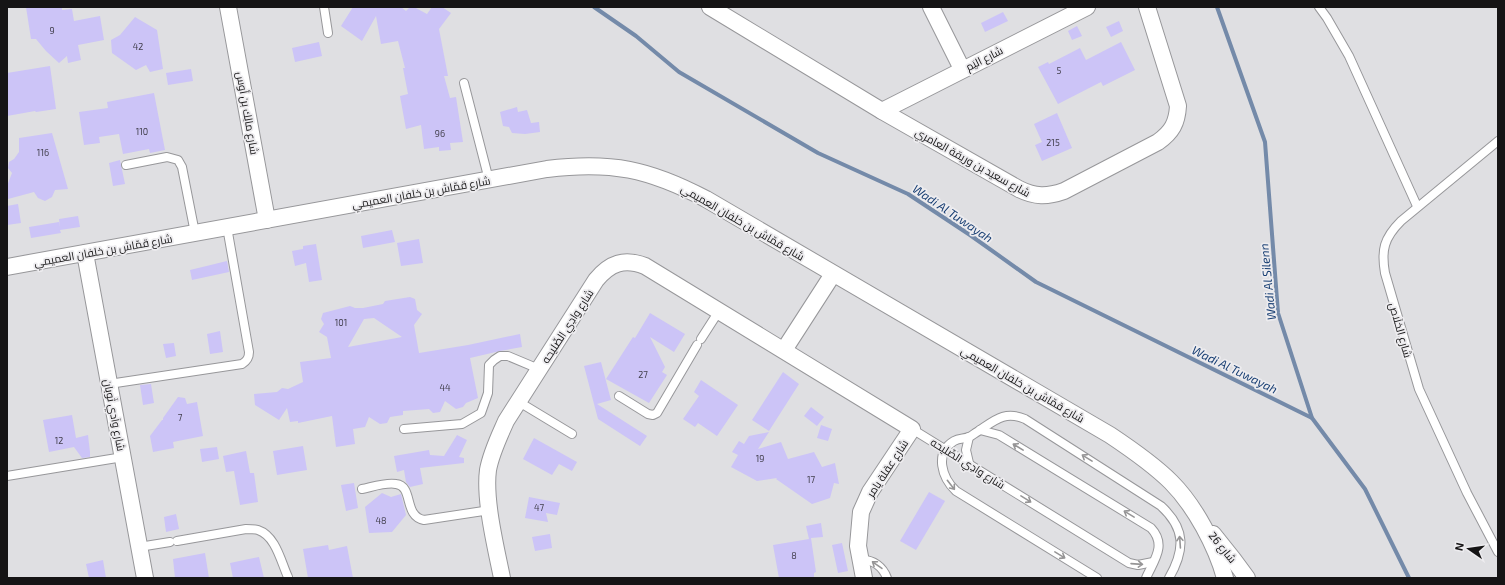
<svg xmlns="http://www.w3.org/2000/svg" width="1505" height="585" viewBox="0 0 1505 585" font-family="'Exo 2',Cairo,sans-serif">
  <style>
    .lines { fill: none; stroke-linecap: round; stroke-linejoin: round }
    .stream { stroke: #748aa9; stroke-width: 4 }
    .building { fill: #ccc4f7; fill-rule: evenodd }
    .service-casing { stroke: #97979a; stroke-width: 10 }
    .minor-casing { stroke: #97979a; stroke-width: 18 }
    .service { stroke: #fff; stroke-width: 8 }
    .minor { stroke: #fff; stroke-width: 16 }
    .oneway { stroke: #969596 }
    .labels { text-anchor: middle; dominant-baseline: central; stroke-width: 3.5; stroke-linejoin: round; paint-order: stroke }
    .number-label { font-size: 9px; fill: #43404e }
    .street-label { font-size: 11px; fill: #151415; stroke: #edecef }
    .water-label { font-size: 12px; font-style: italic; fill: #163d72; stroke: #edecef }
  </style>
  <rect width="100%" height="100%" fill="#dfdfe2"/>
  <g class="lines">
    <g class="stream">
      <path d="M594 7 636 36 679 72 818 153 908 194 970 235 1036 282 1312 418"/>
      <path d="M1217 7 1265 142 1278 313 1312 418 1365 489 1409 578"/>
    </g>
  </g>
  <g class="building">
    <path d="M26 7H62V10L72 9 74 21 100 16 104 40 78 45 81 60 68 63 67 56 59 63 46 51 36 39H31Z"/>
    <path d="M353 7H401L406 11 410 7H414L427 14 432 7H442L451 13 439 29 448 76H444L450 98 456 97 463 142 450 143 451 150 439 151V147L424 149 421 125 406 129 400 96 408 94 403 68H405L398 41 381 44 376 16 362 41 341 26Z"/>
    <path d="M1003 12 1008 21 985 32 981 23Z"/>
    <path d="M135 17 157 30 163 69 150 72 146 65 136 70 112 53 111 40 120 35Z"/>
    <path d="M1119 21 1123 31 1111 37 1106 27Z"/>
    <path d="M1077 26 1082 36 1072 40 1068 31Z"/>
    <path d="M319 42 322 56 295 62 292 48Z"/>
    <path d="M1121 42 1135 70 1103 86 1101 82 1058 104 1038 67 1048 62 1049 64 1080 48 1086 60Z"/>
    <path d="M50 66 56 109 36 112 35 111 7 116V73Z"/>
    <path d="M191 69 193 81 168 85 166 73Z"/>
    <path d="M154 93 165 150 150 153 149 149 123 154 119 134 99 137 100 143 84 145 79 112 108 108 107 102Z"/>
    <path d="M517 107 518 112 527 110 531 123 539 122 540 132 525 134 512 133 509 127 503 126 500 112Z"/>
    <path d="M1057 113 1072 148 1042 161 1035 145 1042 142 1034 124Z"/>
    <path d="M52 133 68 189 55 190 52 197 45 201 38 198 34 192 8 199 7 186 12 173 8 168 9 162 14 159 19 152V138Z"/>
    <path d="M120 160 125 184 113 186 109 163Z"/>
    <path d="M18 204 21 223 7 225V206Z"/>
    <path d="M78 216 80 227 60 230 61 233 31 238 29 227 59 222 60 227 59 219Z"/>
    <path d="M392 230 395 242 363 248 361 236Z"/>
    <path d="M419 239 423 263 401 266 397 243Z"/>
    <path d="M316 244 322 280 309 282 306 263 295 266 292 251 303 249V246Z"/>
    <path d="M227 261 229 272 192 280 190 270Z"/>
    <path d="M410 297 415 299 417 310 422 314 414 325 419 353 468 345 520 334 522 347 500 351 470 358 478 398 466 403 463 407 456 409 445 401 440 412 433 413 429 409 403 411V415L390 417 387 423 380 424 369 417 365 427 353 429 355 444 336 447 332 416 298 423V421L290 422 287 408 279 420 255 405 254 394 277 392 282 388 288 389 303 382 300 362 331 358 327 337 319 332 324 324 321 319 323 313 350 306 355 308H363L383 304 385 301ZM374 318 402 337 348 347 364 319Z"/>
    <path d="M650 313 685 334 674 352 650 337 665 367 662 372 667 375 649 403 606 379 633 337 635 338Z"/>
    <path d="M220 331 223 352 210 354 207 334Z"/>
    <path d="M174 343 176 356 166 358 163 344Z"/>
    <path d="M601 362 611 400 597 404 647 436 640 446 598 419 584 366Z"/>
    <path d="M783 372 799 384 769 431 752 420Z"/>
    <path d="M701 380 738 405 717 436 698 423 695 427 683 419 699 396 694 392Z"/>
    <path d="M151 384 154 403 143 405 140 385Z"/>
    <path d="M178 397 185 398 187 404 197 402 203 436 173 442 174 448 153 452 150 436 162 420H163V418Z"/>
    <path d="M811 407 824 417 817 426 804 416Z"/>
    <path d="M72 415 76 438 88 435 90 452V457L82 458 74 447 49 452 43 420Z"/>
    <path d="M821 425 832 429 828 441 817 438Z"/>
    <path d="M769 432 758 449 781 442 788 459 814 452 822 467 835 463 839 484 834 483 830 498 812 504 776 479 777 478 757 481 731 467 738 455 732 452 739 441 744 444 749 436Z"/>
    <path d="M457 435 467 440 459 457 464 458V463L420 468 423 484 410 487 406 482 404 470 397 472 394 456 429 450 430 455 444 456Z"/>
    <path d="M534 438 577 462 572 471 559 464 552 475 523 459Z"/>
    <path d="M303 446 307 470 277 475 273 451Z"/>
    <path d="M217 447 219 459 202 462 200 449Z"/>
    <path d="M246 451 250 473H254L258 502 240 505 234 471 226 472 223 456Z"/>
    <path d="M354 483 358 508 346 511 341 485Z"/>
    <path d="M929 492 945 501 916 550 900 541Z"/>
    <path d="M382 493 391 497 401 494 406 515 392 532 369 533 365 507Z"/>
    <path d="M529 497 560 503 557 515 546 513 548 522 525 518Z"/>
    <path d="M176 514 179 529 166 532 164 517Z"/>
    <path d="M821 523 823 537 811 538 816 572 814 573V578H779L773 545 809 539 806 526Z"/>
    <path d="M550 534 552 548 535 551 532 537Z"/>
    <path d="M842 543 848 571 838 573 832 545Z"/>
    <path d="M328 545 329 550 347 546 353 578H308L303 549Z"/>
    <path d="M205 553 209 578H175L173 559Z"/>
    <path d="M259 557 264 578H233L230 563Z"/>
    <path d="M103 560 106 578H89L86 564Z"/>
  </g>
  <g class="lines">
    <g class="service-casing">
      <g id="service">
        <path d="M324 7 328 33"/>
        <path d="M1319 7 1327 18 1349 56 1417 206"/>
        <path d="M464 83 489 180"/>
        <path d="M1498 141 1401 221C1384 238 1381 250 1385 273L1419 389 1467 493 1498 552"/>
        <path d="M126 165 167 157 178 160 182 167 195 233"/>
        <path d="M701 339 719 311"/>
        <path d="M109 384 242 364C247 361 249 358 249 352L227 227"/>
        <path d="M619 396 648 414 653 415 657 413 697 345"/>
        <path d="M519 402 572 434"/>
        <path d="M404 429 462 424 481 413 488 393 489 365 494 360 500 356H508L539 369"/>
        <path d="M912 429 1129 563 1138 565 1153 562"/>
        <path d="M980 430 999 435 1151 528C1167 545 1154 560 1146 578"/>
        <path d="M969 463 966 450 969 437"/>
        <path d="M7 476 123 457"/>
        <path d="M362 489C372 487 386 482 396 484 414 486 403 516 424 520L490 510"/>
        <path d="M177 541 246 529C250 529 255 529 258 530 276 536 281 562 288 577"/>
        <path d="M139 547 170 542"/>
        <path d="M861 560C873 559 883 567 887 578"/>
        <path d="M1097 578 956 491C942 478 934 453 954 441 959 438 964 439 969 437 972 436 975 433 977 432 994 421 1004 410 1025 419L1161 506C1186 529 1185 550 1169 578"/>
      </g>
    </g>
    <g class="minor-casing">
      <g id="minor">
        <path d="M228 7 267 220"/>
        <path d="M710 7 882 111 1019 189C1035 197 1047 197 1064 191L1158 142C1172 132 1177 123 1178 106L1147 7"/>
        <path d="M931 7 962 69"/>
        <path d="M882 111 1087 7"/>
        <path d="M85 253 145 578"/>
        <path d="M7 267 547 169C611 161 649 169 706 199L1110 435C1131 449 1153 464 1171 482 1195 506 1216 546 1225 578"/>
        <path d="M784 350 833 274"/>
        <path d="M1213 534 1233 559 1247 578"/>
        <path d="M502 578C496 548 484 500 488 470 491 453 499 437 506 421L596 280C610 263 624 258 645 266L912 429 870 492 861 512 858 546 864 578"/>
      </g>
    </g>
    <use href="#service" class="service"/>
    <use href="#minor" class="minor"/>
  </g>
  <defs><path id="oneway-shaft" d="M-6 0H5M1.5-3L5.5 0L1.5 3" fill="none" stroke-width="1.6" stroke-linecap="round" stroke-linejoin="round"/></defs>
  <g class="oneway">
    <use href="#oneway-shaft" transform="translate(1018 447) rotate(-149)"/>
    <use href="#oneway-shaft" transform="translate(1087 458) rotate(-148)"/>
    <use href="#oneway-shaft" transform="translate(951 485) rotate(52)"/>
    <use href="#oneway-shaft" transform="translate(1026 499) rotate(32)"/>
    <use href="#oneway-shaft" transform="translate(1129 514) rotate(-149)"/>
    <use href="#oneway-shaft" transform="translate(1180 542) rotate(-94)"/>
    <use href="#oneway-shaft" transform="translate(1060 555) rotate(31)"/>
    <use href="#oneway-shaft" transform="translate(1137 564) rotate(4)"/>
    <use href="#oneway-shaft" transform="translate(877 565) rotate(-145)"/>
  </g>
  <g class="labels">
    <g class="number-label">
      <text x="52" y="30">9</text>
      <text x="138" y="46">42</text>
      <text x="1059" y="70">5</text>
      <text x="142" y="131">110</text>
      <text x="440" y="133">96</text>
      <text x="1053" y="142">215</text>
      <text x="43" y="152">116</text>
      <text x="341" y="322">101</text>
      <text x="643" y="374">27</text>
      <text x="445" y="387">44</text>
      <text x="180" y="417">7</text>
      <text x="59" y="440">12</text>
      <text x="760" y="458">19</text>
      <text x="811" y="479">17</text>
      <text x="539" y="507">47</text>
      <text x="381" y="520">48</text>
      <text x="794" y="555">8</text>
    </g>
    <g class="street-label">
      <text transform="translate(984 58) rotate(-27)">شارع اليَم</text>
      <text transform="translate(248 113) rotate(80)">شارع مالِك بن أوس</text>
      <text transform="translate(973 162) rotate(29)">شارع سعيد بن وريقة العامري</text>
      <text transform="translate(421 192) rotate(-10)">شارع قمّاش بن خلفان العميمي</text>
      <text transform="translate(743 222) rotate(30)">شارع قمّاش بن خلفان العميمي</text>
      <text transform="translate(103 250) rotate(-10)">شارع قمّاش بن خلفان العميمي</text>
      <text transform="translate(567 326) rotate(-57)">شارع وادِي الصِّليحه</text>
      <text transform="translate(1401 330) rotate(74)">شارع الخلَاص</text>
      <text transform="translate(1023 384) rotate(30)">شارع قمّاش بن خلفان العميمي</text>
      <text transform="translate(115 415) rotate(79)">شارع واَدي ثَوبان</text>
      <text transform="translate(968 463) rotate(32)">شارع وادِي الصِّليحه</text>
      <text transform="translate(887 468) rotate(-57)">شارع عقلة يامر</text>
      <text transform="translate(1223 547) rotate(51)">شارع 26</text>
    </g>
    <g class="water-label">
      <text transform="translate(953 213) rotate(34)">Wadi Al Tuwayah</text>
      <text transform="translate(1267 282) rotate(-96)">Wadi Al Silenn</text>
      <text transform="translate(1235 369) rotate(26)">Wadi Al Tuwayah</text>
    </g>
  </g>
  <rect width="1505" height="585" fill="none" stroke="#151415" stroke-width="16"/>
  <g transform="translate(1469 549) rotate(283)" stroke="#edecef" stroke-width="3" paint-order="stroke">
  <path d="M0-3L7 15L0 10L-7 15Z" fill="#151415"/>
  <text y="-6" font-size="11" font-weight="bold" text-anchor="middle" fill="#151415">N</text>
  </g>
</svg>
